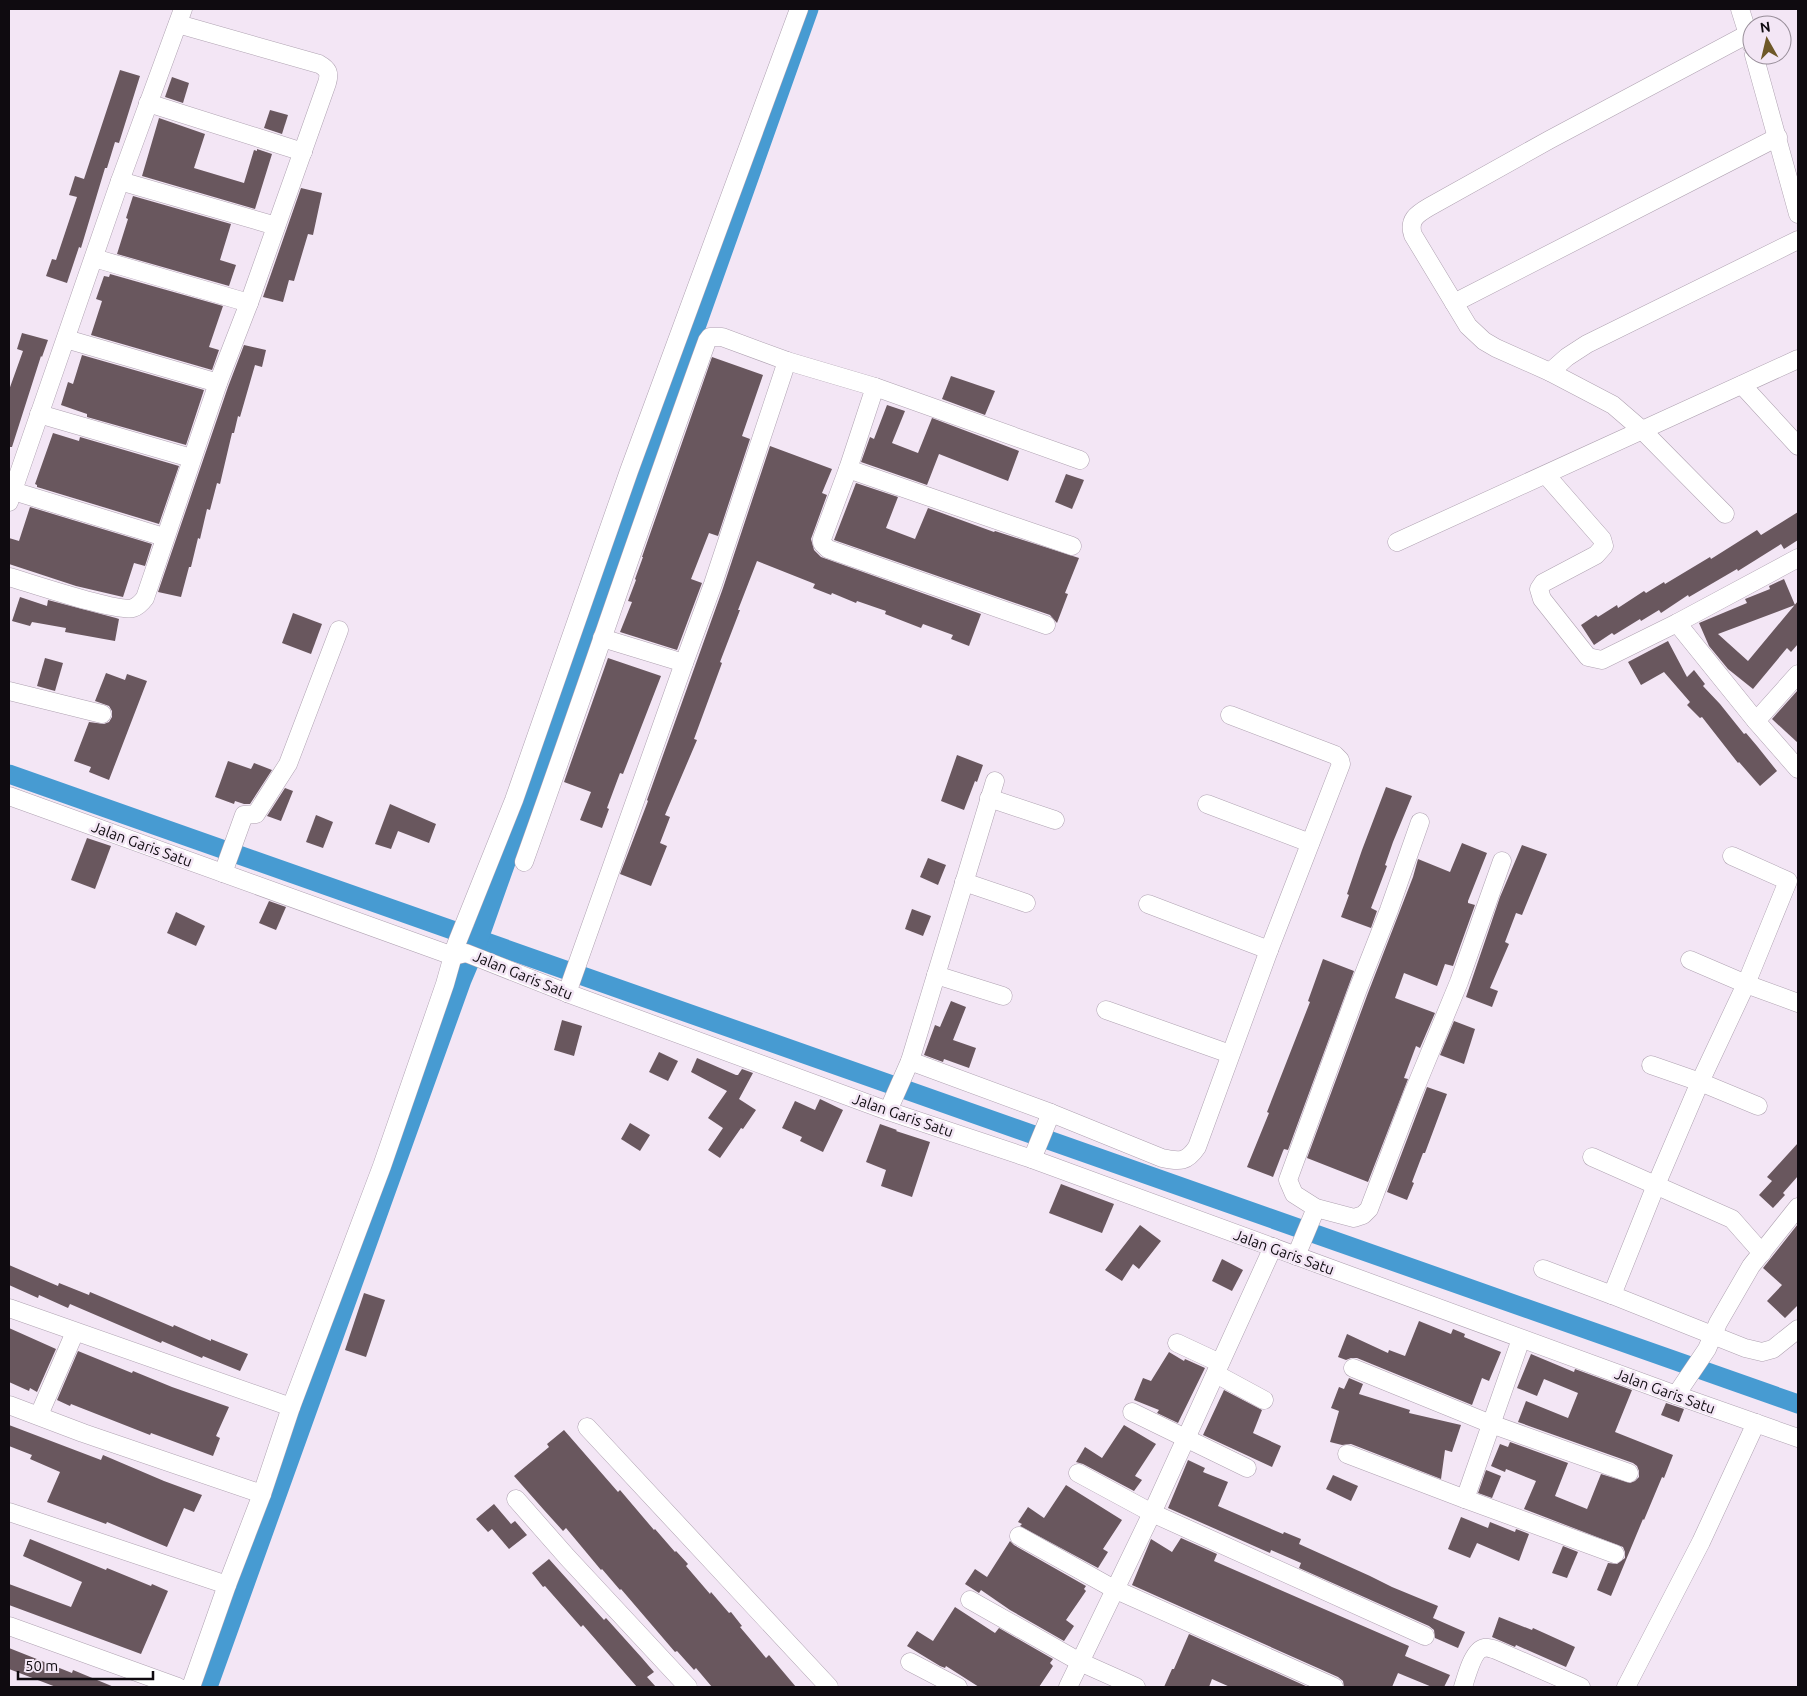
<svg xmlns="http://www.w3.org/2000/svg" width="1807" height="1696" viewBox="0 0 1807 1696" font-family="Ubuntu,sans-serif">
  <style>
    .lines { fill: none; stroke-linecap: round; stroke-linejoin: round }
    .canal { stroke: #479bd2; stroke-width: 19 }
    .building { fill: #69575e }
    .minor-casing { stroke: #afa2b1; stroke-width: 19 }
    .minor { stroke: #fff; stroke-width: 18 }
    .labels { text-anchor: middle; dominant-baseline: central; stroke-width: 5; stroke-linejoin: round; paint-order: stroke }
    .street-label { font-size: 15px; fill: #0f0b10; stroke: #f3e6f5 }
  </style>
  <rect width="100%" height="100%" fill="#f3e6f5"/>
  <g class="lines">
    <g class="canal">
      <path d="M9 774 1798 1404"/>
      <path d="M208 1687 462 980 476 947 809 9"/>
    </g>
  </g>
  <g class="building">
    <path d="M120 70 140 76 119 143 115 142 107 168H105L81 248 79 247 67 283 46 276 52 259 56 260 77 197 69 195 75 176 84 179Z"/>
    <path d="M172 77 189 83 183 103 165 97Z"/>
    <path d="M270 110 288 115 282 134 264 128Z"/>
    <path d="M159 118 205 134 194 168 244 183 254 150 257 151V149L272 154 255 209 142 176Z"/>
    <path d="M301 188 322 193 313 235 308 234 294 281 289 280 283 302 263 297Z"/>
    <path d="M133 196 231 224 220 260 236 265 229 286 117 254 128 219 126 218Z"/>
    <path d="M110 274 223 306 209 347 219 350 212 370 91 335 102 301 96 299 104 276 109 277Z"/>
    <path d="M22 333 48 340 42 357 41 356 12 447H9V390L23 351 17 349Z"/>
    <path d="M244 345 266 350 262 367 255 365 240 417 238 416 234 433H232L220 484 217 483 210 510 207 509 200 539 198 538 191 567H189L181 597 158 592 228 387Z"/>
    <path d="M82 355 204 390 186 445 87 417V414L61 405 68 382 73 384Z"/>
    <path d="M712 357 763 375 742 436 750 439 718 536 709 533 691 579 702 583 677 650 620 632 632 602 628 601 636 580 635 579 643 557H642Z"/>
    <path d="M951 376 995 391 985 415 942 399Z"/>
    <path d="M887 405 905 411 892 443 918 453 932 418 1019 451 1008 481 939 454 927 485 861 462 870 437 874 439Z"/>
    <path d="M53 433 79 441 80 437 179 466 159 524 37 487V485L35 484Z"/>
    <path d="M770 446 832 469 822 493 827 495 811 539 814 550 821 557 981 614 969 646 951 639 953 635 923 624 921 628 885 614 886 611 857 601 856 603 832 593 831 595 813 588 815 584 757 561 738 610H740L720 662 722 663 694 739 697 740 665 815 670 817 660 843 667 846 651 886 620 874 648 801 647 800 723 588Z"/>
    <path d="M1066 474 1084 480 1072 509 1055 502Z"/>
    <path d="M856 483 898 497 886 528 915 539 928 508 994 532 995 531 1079 558 1065 593 1068 594 1057 623 1050 615 834 540Z"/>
    <path d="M30 507 152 544 145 566 134 563 123 597 76 586 9 564V538L19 541Z"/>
    <path d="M1798 512V540L1784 549 1781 544 1738 571 1737 569 1689 597 1688 595 1661 613 1659 610 1641 621 1640 619 1614 635 1612 633 1594 645 1581 625 1596 615 1598 617 1617 605 1618 608 1644 591 1646 593 1664 582 1665 584 1710 557 1711 559 1757 530 1761 535Z"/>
    <path d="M1784 579 1795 605 1718 634 1748 661 1798 601V644L1791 652 1787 648 1753 689 1728 669 1709 646 1699 623 1747 603 1745 599 1770 589 1769 586Z"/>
    <path d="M20 597 47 606 48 600 116 618 119 619 115 641 65 632 66 628 32 622 30 626 12 621Z"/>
    <path d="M293 613 322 624 311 654 282 643Z"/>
    <path d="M1668 641 1687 677 1694 670 1705 684 1703 686 1720 704 1744 734 1746 733 1757 746 1777 771 1760 786 1739 762 1738 763 1702 717 1700 718 1687 705 1690 702 1664 672 1641 685 1628 662Z"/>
    <path d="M45 658 63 663 55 691 37 686Z"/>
    <path d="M608 658 661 676 623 774 620 773 607 808 609 809 602 828 580 820 591 792 564 782Z"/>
    <path d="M106 673 125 680 127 674 147 681 109 780 89 772 91 767 74 761 89 722 104 724 109 722 112 717V711L109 706 95 701Z"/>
    <path d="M1798 690V743L1772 719Z"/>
    <path d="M957 755 983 765 977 782 975 781 964 810 941 801Z"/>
    <path d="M228 761 251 769 254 763 272 770 250 804H244L235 801 234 804 215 797Z"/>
    <path d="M1386 787 1412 796 1393 842 1385 865 1387 866 1371 908 1377 911 1371 928 1341 917 1349 895 1347 894 1362 850Z"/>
    <path d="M285 788 293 791 281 821 267 816Z"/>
    <path d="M390 804 436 824 429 843 398 831 391 849 375 844Z"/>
    <path d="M316 815 333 822 323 848 306 842Z"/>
    <path d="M87 838 111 846 95 889 71 880Z"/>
    <path d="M1462 843 1487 853 1468 901V903L1475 905 1453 966 1445 964 1437 986 1404 973 1395 998 1435 1013 1420 1048 1416 1046 1404 1078 1408 1079 1368 1182 1307 1158 1368 993 1413 877 1418 859 1450 872Z"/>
    <path d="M1522 845 1547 854 1522 915 1516 913 1505 942 1509 944 1490 988 1498 991 1492 1007 1466 997 1500 897Z"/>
    <path d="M928 858 946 865 938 885 920 877Z"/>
    <path d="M269 901 286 907 276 930 259 923Z"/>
    <path d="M912 909 931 916 923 936 905 929Z"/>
    <path d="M176 912 205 926 196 946 167 933Z"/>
    <path d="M1323 959 1354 971 1288 1150 1284 1149 1283 1151 1273 1177 1247 1167 1269 1113 1267 1112 1310 1002 1308 1001Z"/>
    <path d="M951 1001 966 1007 953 1040 976 1048 969 1068 944 1059 943 1062 924 1055 935 1025 940 1027Z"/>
    <path d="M562 1020 582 1026 574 1056 554 1050Z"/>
    <path d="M1454 1021 1475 1029 1464 1064 1440 1055Z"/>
    <path d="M659 1052 678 1061 668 1081 649 1072Z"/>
    <path d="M697 1058 736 1075H738L742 1069 753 1073 739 1099 756 1110 743 1129 741 1128 720 1158 708 1150 723 1128 708 1118 727 1091 691 1072Z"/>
    <path d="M1427 1087 1447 1094 1425 1153H1423L1412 1182 1414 1183 1407 1200 1387 1192Z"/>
    <path d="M820 1099 843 1110 823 1152 800 1141 802 1137 782 1128 795 1101 815 1110Z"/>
    <path d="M630 1123 650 1135 640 1151 621 1139Z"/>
    <path d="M880 1124 897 1130 896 1131 930 1142 912 1197 881 1186 886 1170 866 1162Z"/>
    <path d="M1798 1143V1176L1783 1193 1785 1195 1773 1208 1759 1195 1772 1181 1767 1177Z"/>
    <path d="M1061 1184 1114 1204 1102 1233 1049 1213Z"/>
    <path d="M1798 1224V1305L1785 1318 1767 1301 1782 1285 1763 1268Z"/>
    <path d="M1140 1225 1161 1241 1139 1269 1133 1264 1122 1281 1105 1270Z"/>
    <path d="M1222 1259 1243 1270 1232 1291 1212 1281Z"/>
    <path d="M9 1265 58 1286 59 1283 89 1295 90 1292 173 1327 174 1325 211 1341V1339L248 1354 240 1371 203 1356 202 1358 162 1341 161 1343 70 1304 68 1308 39 1295 38 1298 9 1285Z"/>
    <path d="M364 1293 385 1300 366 1357 345 1350Z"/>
    <path d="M1419 1321 1451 1334 1453 1329 1465 1334 1464 1337 1501 1352 1489 1381 1482 1378 1472 1405 1357 1358H1351L1346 1360 1338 1357 1347 1334 1388 1353 1389 1350 1405 1356Z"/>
    <path d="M9 1328 56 1349 37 1392 30 1388 29 1391 9 1382Z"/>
    <path d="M78 1351 132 1373 133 1371 172 1387 229 1407 216 1436 220 1438 213 1456 151 1433 150 1435 71 1404 70 1406 57 1400Z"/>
    <path d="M1169 1352 1184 1361 1185 1359 1205 1368 1178 1423 1157 1413 1159 1410 1134 1400 1143 1378 1151 1381Z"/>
    <path d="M1531 1354 1574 1372 1575 1369 1632 1390 1615 1432 1673 1455 1664 1478 1662 1477 1644 1520 1643 1519 1611 1596 1597 1590 1608 1563 1617 1564 1625 1558V1552L1623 1547 1524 1509 1536 1481 1506 1469 1505 1472 1491 1466 1500 1444 1508 1447 1510 1442 1568 1463 1555 1496 1587 1509 1601 1474 1630 1483 1635 1481 1639 1477V1471L1637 1466 1633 1463 1518 1422 1526 1401 1568 1418 1578 1393 1544 1379 1537 1396 1517 1388Z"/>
    <path d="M1349 1378 1363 1384 1359 1394 1410 1410 1409 1413 1461 1425 1452 1452 1445 1450 1441 1479 1351 1444 1342 1445 1330 1442 1339 1411 1331 1408 1339 1387 1344 1389Z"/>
    <path d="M1224 1390 1262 1410 1253 1433 1281 1446 1272 1467 1203 1435Z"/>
    <path d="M1666 1403 1684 1409 1679 1422 1661 1415Z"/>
    <path d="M9 1425 101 1460 103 1455 164 1481 202 1495 194 1512 184 1508 167 1547 107 1522 106 1524 47 1502 60 1472 30 1459 32 1455 9 1446Z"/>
    <path d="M1124 1425 1156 1444 1135 1476 1142 1480 1134 1491 1083 1464 1076 1462 1085 1447 1102 1458Z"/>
    <path d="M564 1430 618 1492 620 1490 654 1530 655 1529 675 1552 676 1551 688 1564 686 1566 710 1594 711 1592 729 1613 731 1612 742 1626 740 1627 766 1658 769 1655 796 1687H712L696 1668 694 1670 677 1651 675 1652 621 1589 620 1590 602 1569 601 1570 566 1528 563 1531 544 1510 514 1476 549 1447 547 1444Z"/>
    <path d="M1188 1460 1205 1468 1203 1472 1228 1482 1218 1506 1283 1534 1284 1532 1301 1539 1299 1544 1370 1576 1392 1587 1438 1606 1433 1618 1465 1632 1458 1648 1435 1638 1434 1630 1429 1626 1299 1568 1301 1563 1271 1550 1270 1553 1168 1508Z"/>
    <path d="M1486 1470 1501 1476 1492 1498 1478 1493Z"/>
    <path d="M1333 1475 1358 1486 1351 1501 1326 1489Z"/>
    <path d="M1066 1485 1122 1520 1103 1549 1108 1552 1098 1568 1020 1526 1022 1524 1018 1522 1028 1507 1044 1518Z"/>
    <path d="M494 1504 511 1524 515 1521 527 1535 509 1549 492 1529 488 1532 476 1519Z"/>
    <path d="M1461 1517 1488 1528 1490 1522 1515 1532 1516 1529 1529 1534 1519 1561 1477 1543 1470 1558 1448 1549Z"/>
    <path d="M1181 1538 1217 1554 1214 1561 1409 1646 1405 1656 1450 1675 1444 1687H1432L1398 1673 1392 1687H1344L1343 1681 1338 1677 1132 1585 1151 1539 1172 1552Z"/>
    <path d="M30 1539 106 1570 107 1568 151 1586 152 1584 168 1591 141 1654 9 1605V1584L71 1607 82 1582 23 1556Z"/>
    <path d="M1010 1541 1014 1545 1086 1586 1084 1589 1086 1591 1066 1620 1074 1626 1064 1641 1010 1610 981 1590 979 1593 965 1584 975 1569 987 1577Z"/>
    <path d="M1563 1546 1578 1552 1567 1578 1552 1573Z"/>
    <path d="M549 1559 604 1620 606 1618 642 1658 654 1672 647 1677 656 1687H637L583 1625 581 1627 545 1586 543 1587 532 1573Z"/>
    <path d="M955 1607 995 1633 999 1628 1053 1659 1050 1663 1053 1666 1039 1687H979L946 1666 945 1668 940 1666 907 1646 917 1631 933 1641Z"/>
    <path d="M1499 1617 1532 1630 1533 1628 1575 1647 1566 1667 1516 1645 1515 1647 1492 1637Z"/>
    <path d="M1189 1634 1308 1687H1230L1212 1679 1209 1687H1164L1172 1669H1174Z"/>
    <path d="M9 1648 72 1673 73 1670 114 1687H56L9 1669Z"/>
  </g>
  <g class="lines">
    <g class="minor-casing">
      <g id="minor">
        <path d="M1740 9 1751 44"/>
        <path d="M1754 55 1798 214"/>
        <path d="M148 103 303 152"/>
        <path d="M120 181 276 226"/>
        <path d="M94 258 249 303"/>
        <path d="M1454 303 1778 137"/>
        <path d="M66 339 218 383"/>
        <path d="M1550 372 1567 357 1587 344 1798 240"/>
        <path d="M1742 385 1798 446"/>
        <path d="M875 387 848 469 1072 546"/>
        <path d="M39 414 191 458"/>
        <path d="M848 469 822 539V543L828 549 1046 625"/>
        <path d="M1546 475 1602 539 1604 546 1596 555 1543 583 1539 589 1542 599 1588 657 1602 660 1677 623 1798 558"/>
        <path d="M13 491 164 537"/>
        <path d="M9 502 120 181 183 9"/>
        <path d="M1725 514 1642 430 1613 405 1550 372 1496 348 1484 341 1468 326 1413 235C1408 220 1417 214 1429 207L1549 140 1748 34"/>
        <path d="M1397 542 1798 359"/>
        <path d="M9 577C30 583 118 613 133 608 139 606 142 602 145 598L218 383 249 303 327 83C330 73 328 69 319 64L178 24"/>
        <path d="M1677 623 1756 721 1798 769"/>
        <path d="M602 638 684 663"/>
        <path d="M9 691 102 714"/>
        <path d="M1756 721 1798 674"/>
        <path d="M9 796 453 956 466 953 567 993 888 1111 1032 1159 1676 1395 1798 1438"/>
        <path d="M989 798 1055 820"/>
        <path d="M1207 804 1310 843"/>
        <path d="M1420 822 1389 910 1358 989 1288 1180 1294 1194 1316 1208 1354 1218 1363 1215 1369 1209 1412 1096 1459 982 1502 861"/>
        <path d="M1732 856 1788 881 1746 984 1700 1082 1656 1185 1612 1295 1745 1348 1762 1352 1773 1349 1798 1329"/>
        <path d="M524 862C586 689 644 514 707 341L710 337H722L787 361 875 387 1080 460"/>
        <path d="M223 873 244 815 256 814 288 764 339 630"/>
        <path d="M964 882 1026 903"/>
        <path d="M1148 904 1269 950"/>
        <path d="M1690 960 1746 984 1798 1003"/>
        <path d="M936 975 1003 996"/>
        <path d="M567 993 684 663 713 584 787 361"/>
        <path d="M1106 1010 1230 1054"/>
        <path d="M910 1061 1051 1113 1162 1158C1180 1162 1187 1162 1197 1147L1269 950 1341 764 1340 760 1335 755 1230 715"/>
        <path d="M1651 1065 1700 1082 1758 1106"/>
        <path d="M888 1111 910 1061 995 781"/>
        <path d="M1592 1157 1732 1219 1762 1253"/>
        <path d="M1032 1159 1051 1113"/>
        <path d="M1296 1256 1316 1208"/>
        <path d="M1543 1269 1612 1295"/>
        <path d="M9 1308 291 1407"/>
        <path d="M1521 1339 1465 1499 1615 1554"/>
        <path d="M1177 1343 1220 1363"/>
        <path d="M1353 1368 1491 1424 1629 1473"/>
        <path d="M1216 1374 1264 1400"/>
        <path d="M1676 1395 1707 1349 1718 1323 1751 1266 1798 1207"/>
        <path d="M9 1405 83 1433 262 1494"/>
        <path d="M1132 1412 1247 1468"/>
        <path d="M39 1415 75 1332"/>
        <path d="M587 1427 829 1687"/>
        <path d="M1347 1454 1465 1499"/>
        <path d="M1078 1473 1152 1513 1425 1636"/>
        <path d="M516 1499 567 1557 688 1687"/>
        <path d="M9 1512 227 1585"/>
        <path d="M1019 1536 1114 1589 1334 1687"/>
        <path d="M970 1600 1080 1662 1136 1687"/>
        <path d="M9 1626 178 1687"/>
        <path d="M910 1662 958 1687"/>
        <path d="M191 1687 227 1585 262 1494 291 1407 382 1166 445 984 456 945 514 800 629 471 799 9"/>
        <path d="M1068 1687 1152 1513 1273 1247"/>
        <path d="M1463 1687C1466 1678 1473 1650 1484 1648 1487 1647 1493 1649 1496 1650L1581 1687"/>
        <path d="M1626 1687 1701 1542 1756 1423"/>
      </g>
    </g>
    <use href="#minor" class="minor"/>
  </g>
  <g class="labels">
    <g class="street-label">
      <text transform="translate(142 844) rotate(20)">Jalan Garis Satu</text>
      <text transform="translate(523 975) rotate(22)">Jalan Garis Satu</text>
      <text transform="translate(903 1115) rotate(19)">Jalan Garis Satu</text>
      <text transform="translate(1284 1252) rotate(20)">Jalan Garis Satu</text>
      <text transform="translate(1665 1391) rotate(20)">Jalan Garis Satu</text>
    </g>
  </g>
  <rect width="1807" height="1696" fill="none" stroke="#0f0b10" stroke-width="20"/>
  <g transform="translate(1767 40) rotate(352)"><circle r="24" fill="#f3e6f5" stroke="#988e99"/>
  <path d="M0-4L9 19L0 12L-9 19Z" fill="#6e5828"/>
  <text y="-8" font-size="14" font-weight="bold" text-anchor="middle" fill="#0f0b10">N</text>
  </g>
  <path d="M18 1671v8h135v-8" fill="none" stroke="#0f0b10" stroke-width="2.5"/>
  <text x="25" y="1671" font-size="15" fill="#0f0b10" stroke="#f3e6f5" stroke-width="4" paint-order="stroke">50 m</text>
</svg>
